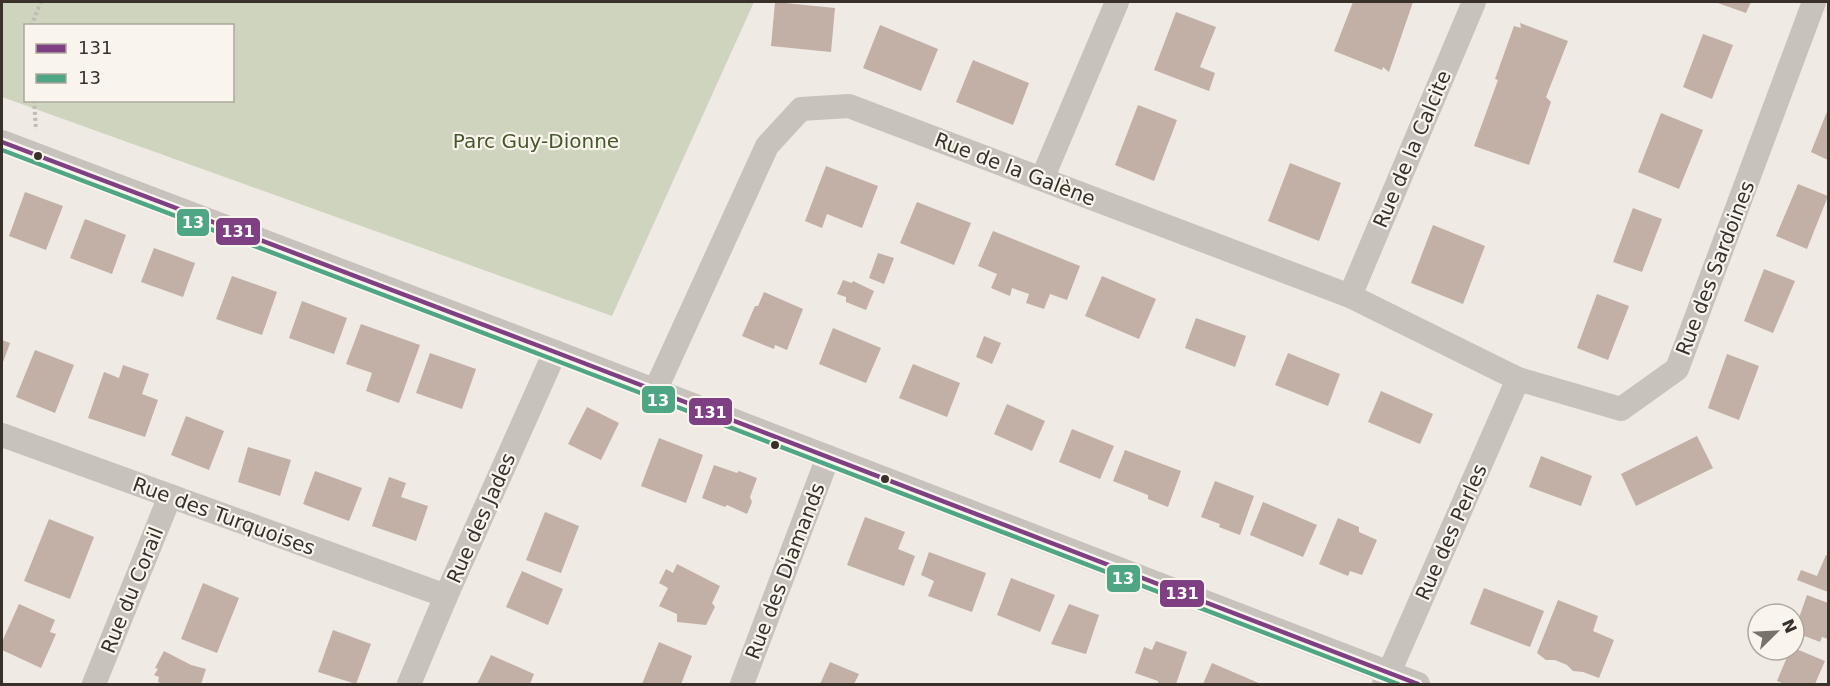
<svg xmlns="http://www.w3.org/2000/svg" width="1830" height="686" viewBox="0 0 1830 686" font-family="'DejaVu Sans',sans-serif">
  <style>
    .green { fill: #cfd4be; fill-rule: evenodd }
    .building { fill: #c2b0a6 }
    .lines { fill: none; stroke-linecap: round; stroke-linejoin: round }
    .path { stroke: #c0bbb5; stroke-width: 4; stroke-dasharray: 3 3; stroke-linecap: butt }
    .minor { stroke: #c8c2bc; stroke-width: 24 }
    .bus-1-casing { stroke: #faf5ec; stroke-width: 9 }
    .bus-2-casing { stroke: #faf5ec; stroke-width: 9 }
    .bus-1 { stroke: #7e4082; stroke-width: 4.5 }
    .bus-2 { stroke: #4ea685; stroke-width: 4.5 }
    .bus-dot { fill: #39302a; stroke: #faf5ec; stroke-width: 2 }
    .labels { text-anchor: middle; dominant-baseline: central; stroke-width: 4.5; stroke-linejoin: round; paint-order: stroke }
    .park-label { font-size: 20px; fill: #46572e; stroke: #faf5ec }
    .street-label { font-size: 20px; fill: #39302a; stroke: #faf5ec }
    .line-badge { stroke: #faf5ec; stroke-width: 2 }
    .badge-label { font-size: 16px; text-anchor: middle; font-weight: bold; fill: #fff }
  </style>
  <rect width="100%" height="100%" fill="#efeae4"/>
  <path class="green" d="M2 2H754L612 316 2 97ZM26 26H232V100H26Z"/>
  <g class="building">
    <path d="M775 2 835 8 831 52 771 46Z"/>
    <path d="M1353 2H1413L1389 72 1383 67 1382 70 1334 51Z"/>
    <path d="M1715 2H1751L1746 13Z"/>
    <path d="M1176 12 1216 27 1200 67 1215 73 1209 91 1154 70Z"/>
    <path d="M1520 23 1568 41 1546 97 1551 102 1529 165 1474 146 1498 80 1495 79 1514 26 1521 28Z"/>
    <path d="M880 25 938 49 921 91 863 68Z"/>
    <path d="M1703 34 1733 45 1712 99 1683 87Z"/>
    <path d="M973 60 1029 83 1013 125 956 102Z"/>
    <path d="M1138 105 1177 120 1154 181 1115 165Z"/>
    <path d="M1828 109V160L1811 152Z"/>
    <path d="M1661 113 1703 130 1679 189 1638 172Z"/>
    <path d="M1290 163 1341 183 1319 241 1268 221Z"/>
    <path d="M826 166 878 186 862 228 827 214 822 228 805 221Z"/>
    <path d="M1798 184 1828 196 1807 249 1776 236Z"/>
    <path d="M25 192 63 206 46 250 9 236Z"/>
    <path d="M917 202 971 223 954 265 900 243Z"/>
    <path d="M1633 208 1662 219 1642 272 1613 262Z"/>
    <path d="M85 219 126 235 112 274 70 258Z"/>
    <path d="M1433 225 1485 246 1463 304 1411 283Z"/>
    <path d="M993 231 1080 266 1067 300 1050 294 1044 309 1026 303 1029 294 1012 288 1010 296 991 288 997 274 978 266Z"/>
    <path d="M154 248 195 263 183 297 141 282Z"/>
    <path d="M878 253 894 258 884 284 869 278Z"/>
    <path d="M1764 269 1795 281 1773 333 1744 321Z"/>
    <path d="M232 276 277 292 262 335 216 319Z"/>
    <path d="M1102 276 1156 299 1139 339 1085 316Z"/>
    <path d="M843 280 852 283 853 281 874 291 866 310 846 302V297L837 294Z"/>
    <path d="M764 292 803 309 787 350 775 345 774 349 742 336 755 306H758Z"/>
    <path d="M1597 294 1629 306 1608 360 1577 348Z"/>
    <path d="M302 301 347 318 334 354 289 338Z"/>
    <path d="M1196 318 1246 336 1235 367 1185 348Z"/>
    <path d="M361 324 420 345 399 403 366 391 372 373 346 364Z"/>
    <path d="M833 328 881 348 866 383 819 364Z"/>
    <path d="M984 336 1001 343 992 364 976 357Z"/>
    <path d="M2 340 10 343 2 365Z"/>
    <path d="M35 350 74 365 55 413 16 397Z"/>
    <path d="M430 353 476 369 462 409 416 393Z"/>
    <path d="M1288 353 1340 374 1328 406 1275 385Z"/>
    <path d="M1727 354 1759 366 1739 420 1708 408Z"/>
    <path d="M913 364 960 383 947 417 899 398Z"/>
    <path d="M123 365 149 374 142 394 158 400 145 437 88 418 104 372 119 378Z"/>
    <path d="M1381 391 1433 414 1420 444 1368 422Z"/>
    <path d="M1007 404 1045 421 1032 451 994 434Z"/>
    <path d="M587 407 619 423 601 460 568 444Z"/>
    <path d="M186 416 224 431 209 470 171 455Z"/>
    <path d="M1072 429 1114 446 1100 479 1059 462Z"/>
    <path d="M1697 436 1713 468 1636 506 1621 474Z"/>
    <path d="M659 438 703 455 686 503 641 486Z"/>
    <path d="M248 447 291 460 280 496 238 482Z"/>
    <path d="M1125 450 1181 471 1168 507 1148 499V495L1113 481Z"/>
    <path d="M1541 456 1592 476 1581 506 1529 487Z"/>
    <path d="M714 465 737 473 739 471 757 478 750 497 752 502 747 514 727 505 725 507 702 498Z"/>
    <path d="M315 471 362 488 349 521 303 504Z"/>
    <path d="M389 477 406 483 401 497 428 506 416 541 372 526Z"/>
    <path d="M1215 481 1254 496 1240 535 1219 527 1220 524 1201 517Z"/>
    <path d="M1263 502 1317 525 1303 557 1250 535Z"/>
    <path d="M545 512 579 526 561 573 526 560Z"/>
    <path d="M865 517 905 532 898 549 915 556 904 586 847 565Z"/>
    <path d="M1338 518 1359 527V532L1377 540 1362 575 1350 571 1348 576 1319 564Z"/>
    <path d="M49 519 94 537 70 599 24 581Z"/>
    <path d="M929 552 986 573 972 612 928 596 934 581 921 575Z"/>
    <path d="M1826 555 1828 556V592L1797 580 1801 570 1817 576Z"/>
    <path d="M677 564 720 586 712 603 715 607 706 625 677 622V614L659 606 668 588 659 583 666 569 673 573Z"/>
    <path d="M522 571 563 589 548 625 506 607Z"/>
    <path d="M1011 578 1055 595 1040 632 997 615Z"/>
    <path d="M203 583 239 598 217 653 181 639Z"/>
    <path d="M1484 588 1544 611 1530 647 1470 624Z"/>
    <path d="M1807 595 1828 603V639L1822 637 1820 642 1794 632Z"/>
    <path d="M1558 600 1598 616 1593 631 1614 640 1599 678 1583 672 1573 671 1567 665 1555 660H1546L1537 653Z"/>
    <path d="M19 604 55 620 50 632 56 634 41 668 2 650V642Z"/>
    <path d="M1069 604 1099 615 1086 654 1051 644Z"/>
    <path d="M333 630 371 644 356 684 318 672Z"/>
    <path d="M1156 641 1187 652 1176 684H1158V681L1135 673 1144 647 1152 650Z"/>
    <path d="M659 642 692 656 681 684H642Z"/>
    <path d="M1794 648 1825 661 1815 684H1785L1777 681 1790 650H1794Z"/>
    <path d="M164 651 191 665 206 669 201 684H164L158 682 159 677 154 675 158 669 155 668Z"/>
    <path d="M491 655 534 674 530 684H477Z"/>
    <path d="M830 662 859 674 854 684H820Z"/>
    <path d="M1212 663 1261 684H1203Z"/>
  </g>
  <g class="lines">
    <g class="path">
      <path d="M31 26 41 2"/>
      <path d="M34 100 36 130"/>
    </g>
    <g class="minor">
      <path d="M2 142 555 352 1418 684"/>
      <path d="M1042 179 1117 2"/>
      <path d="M1350 296 1474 2"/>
      <path d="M655 391 767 146 801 109 849 106 1350 296 1518 379 1621 409 1677 369 1814 2"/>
      <path d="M2 435 446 596"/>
      <path d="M94 684 170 496"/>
      <path d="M409 684 446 596 555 352"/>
      <path d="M742 684 828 457"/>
      <path d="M1384 684 1518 379"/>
    </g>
    <g class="bus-1-casing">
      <path id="bus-1" d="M2 142 555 352 1418 684"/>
    </g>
    <g class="bus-2-casing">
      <path id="bus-2" d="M2 150 552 359 1398 684"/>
    </g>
    <use href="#bus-1" class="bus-1"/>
    <use href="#bus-2" class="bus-2"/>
  </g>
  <g class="bus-dot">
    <circle cx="38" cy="156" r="5"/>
    <circle cx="775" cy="445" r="5"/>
    <circle cx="885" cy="479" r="5"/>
  </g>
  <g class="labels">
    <g class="park-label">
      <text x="536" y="141">Parc Guy-Dionne</text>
    </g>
    <g class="street-label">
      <text transform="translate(1412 149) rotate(-67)">Rue de la Calcite</text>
      <text transform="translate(1015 169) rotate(21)">Rue de la Galène</text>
      <text transform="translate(1715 268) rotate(-69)">Rue des Sardoines</text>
      <text transform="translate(224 516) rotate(20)">Rue des Turquoises</text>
      <text transform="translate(481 518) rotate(-66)">Rue des Jades</text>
      <text transform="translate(1451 532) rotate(-66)">Rue des Perles</text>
      <text transform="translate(785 571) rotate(-69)">Rue des Diamands</text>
      <text transform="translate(132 590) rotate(-68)">Rue du Corail</text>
    </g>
  </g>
  <g class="line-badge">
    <rect x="176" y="208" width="34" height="29" rx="6" fill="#4ea685"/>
    <rect x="215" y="217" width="46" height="29" rx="6" fill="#7e4082"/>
    <rect x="641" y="385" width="35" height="29" rx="6" fill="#4ea685"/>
    <rect x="688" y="397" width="45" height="29" rx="6" fill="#7e4082"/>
    <rect x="1106" y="564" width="35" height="29" rx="6" fill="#4ea685"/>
    <rect x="1159" y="579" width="46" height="29" rx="6" fill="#7e4082"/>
  </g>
  <g class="badge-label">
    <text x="193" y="228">13</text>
    <text x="238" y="237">131</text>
    <text x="658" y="406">13</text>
    <text x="710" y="418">131</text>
    <text x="1123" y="584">13</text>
    <text x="1182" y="599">131</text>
  </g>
  <rect width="1830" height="686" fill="none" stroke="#39302a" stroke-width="6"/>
  <rect x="24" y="24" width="210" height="78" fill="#faf5ec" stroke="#ada69e" stroke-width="1.5"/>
  <rect x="36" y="44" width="30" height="9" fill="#7e4082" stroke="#ada69e" stroke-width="1.5"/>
  <text x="78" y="54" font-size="18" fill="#39302a">131</text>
  <rect x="36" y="74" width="30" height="9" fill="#4ea685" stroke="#ada69e" stroke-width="1.5"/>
  <text x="78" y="84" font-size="18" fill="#39302a">13</text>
  <g transform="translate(1776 632) rotate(66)"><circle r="28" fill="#faf5ec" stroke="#ada69e" stroke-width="1.5"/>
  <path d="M0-4.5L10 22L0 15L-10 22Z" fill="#79716b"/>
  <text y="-9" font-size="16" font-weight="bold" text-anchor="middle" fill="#39302a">N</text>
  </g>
</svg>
